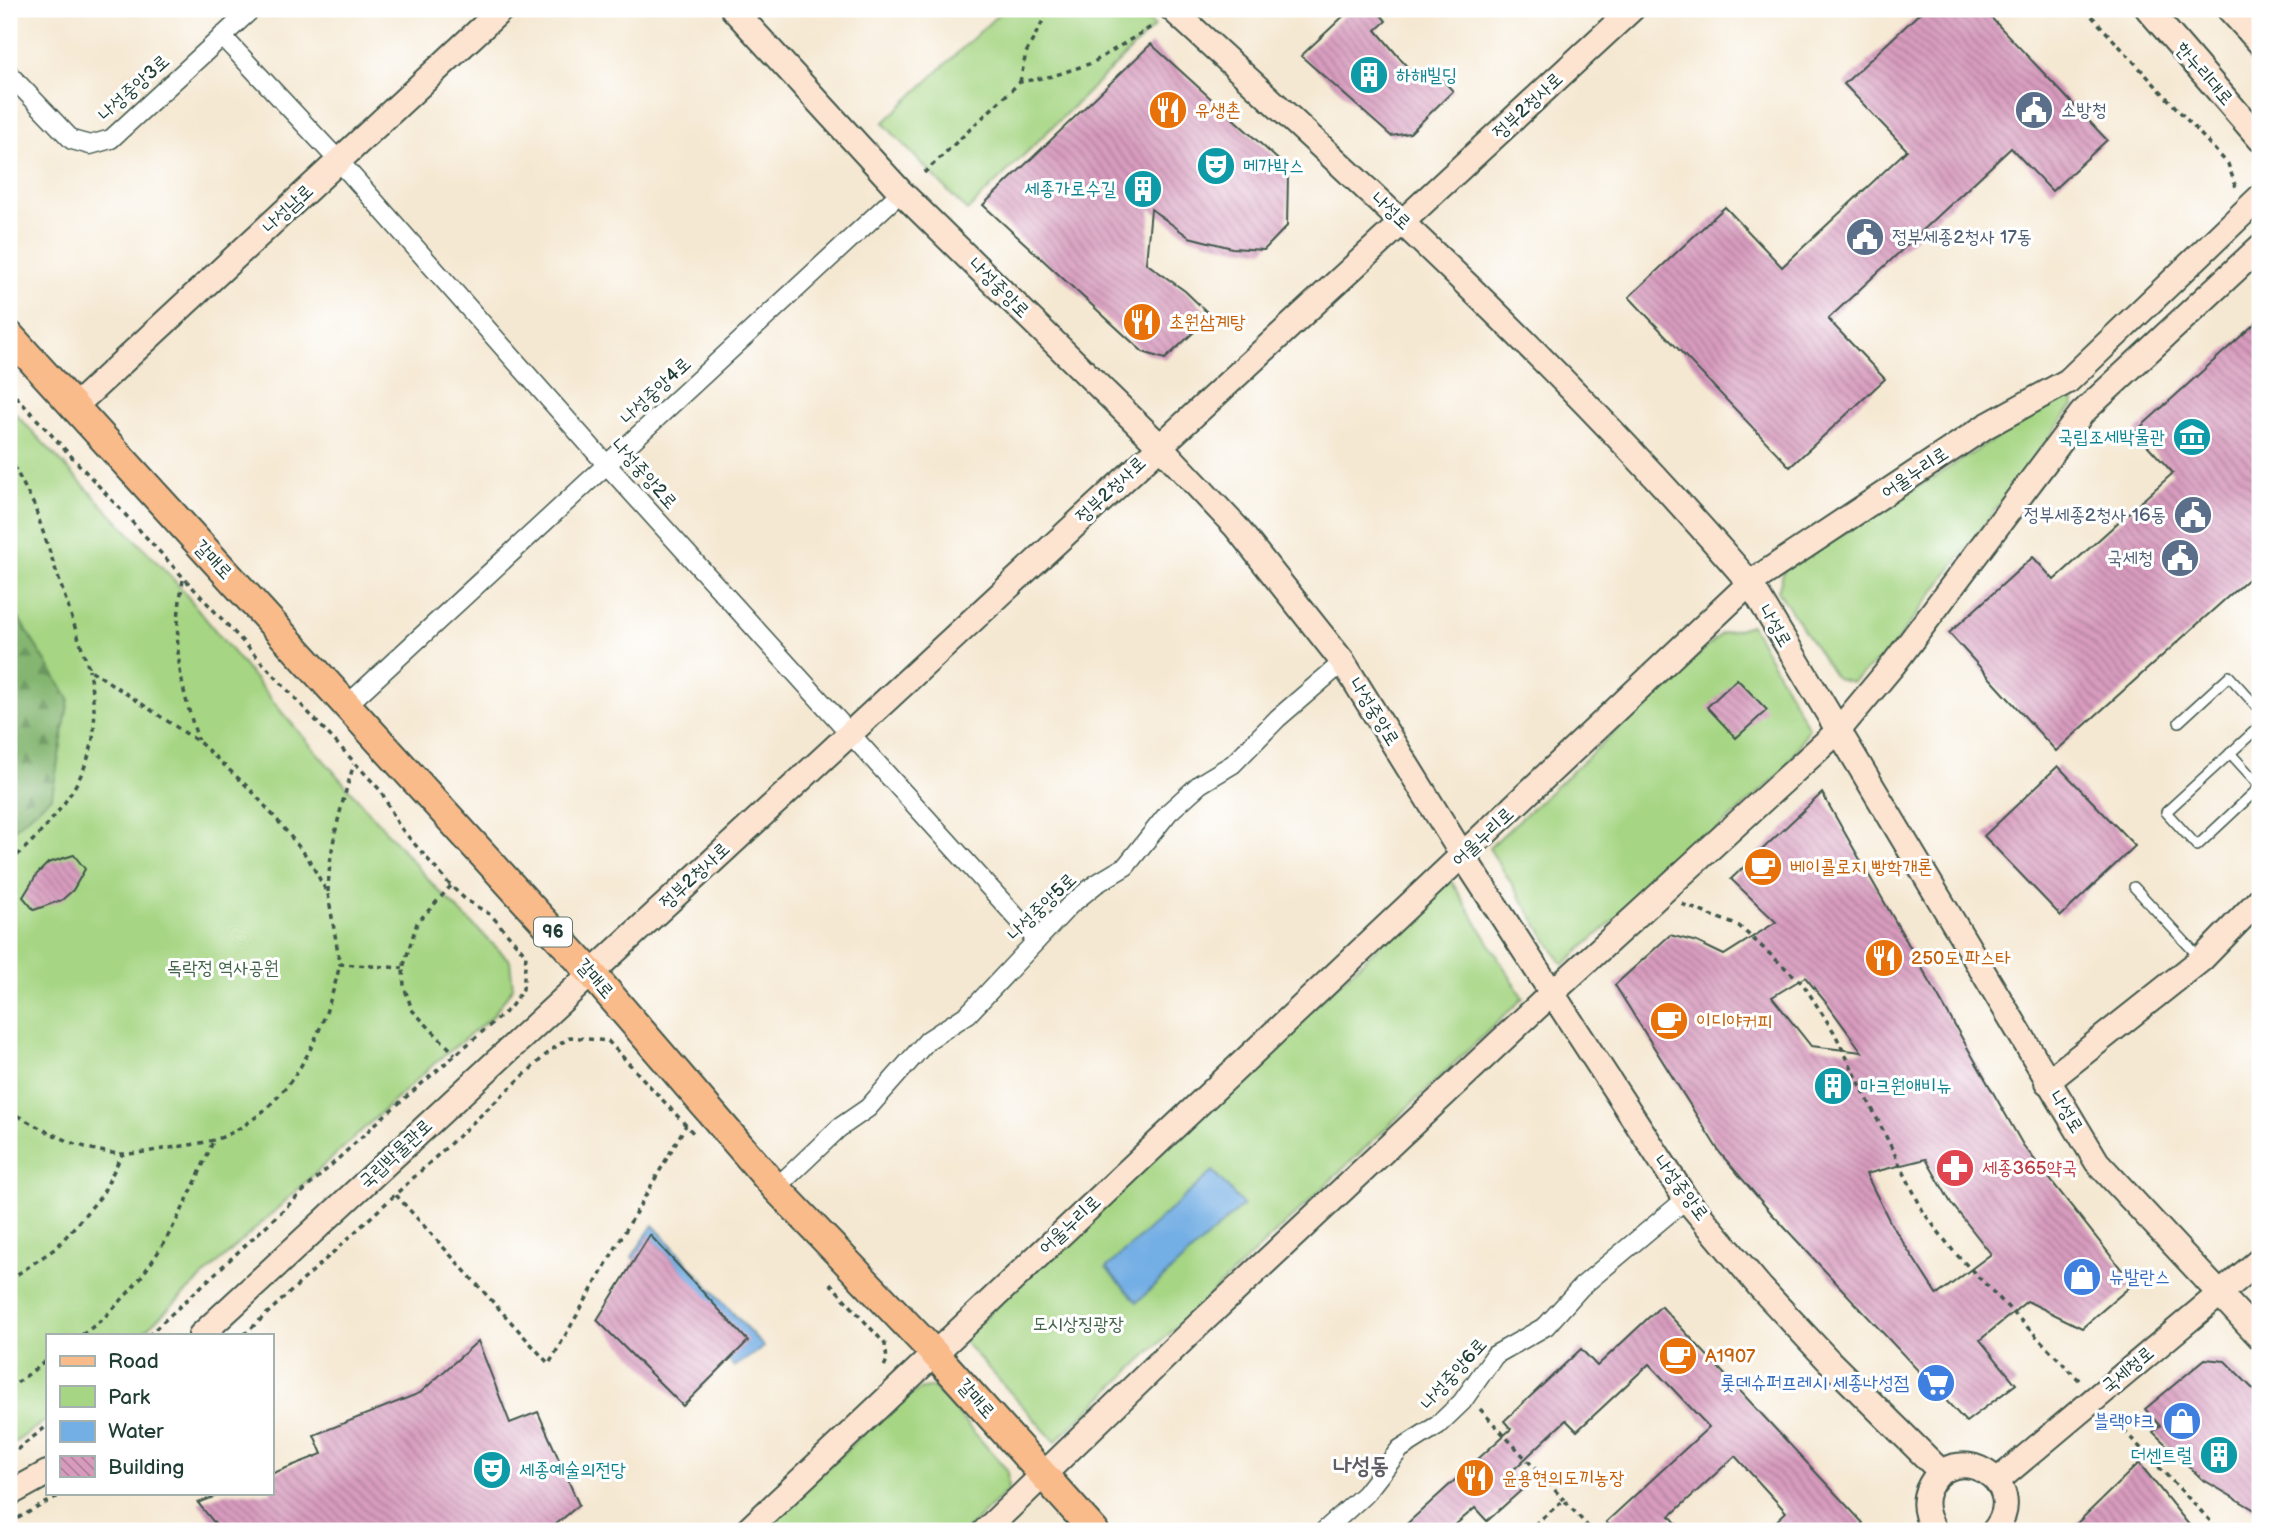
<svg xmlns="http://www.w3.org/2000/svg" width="2269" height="1540" viewBox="0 0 2269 1540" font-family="'Balsamiq Sans','Poor Story',sans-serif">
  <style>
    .green { fill: #a6d583; stroke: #62895c; stroke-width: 2 }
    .forest { fill: url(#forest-firs); stroke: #527a52; stroke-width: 2 }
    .water { fill: #73aee4; stroke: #49768c; stroke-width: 2 }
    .building { fill: url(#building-back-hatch); fill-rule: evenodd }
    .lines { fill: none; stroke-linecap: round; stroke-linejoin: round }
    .lane-casing { stroke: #3f574c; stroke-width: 12 }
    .street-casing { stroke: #3f574c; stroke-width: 21 }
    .secondary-casing { stroke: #3f574c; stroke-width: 28 }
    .primary-casing { stroke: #3f574c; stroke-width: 32 }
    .path { stroke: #3f574c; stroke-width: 3.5; stroke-dasharray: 5 5; stroke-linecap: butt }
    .lane { stroke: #fff; stroke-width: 9 }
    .street { stroke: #fff; stroke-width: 18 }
    .secondary { stroke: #fde4d1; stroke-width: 24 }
    .primary { stroke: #fabb8b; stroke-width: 28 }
    .labels { text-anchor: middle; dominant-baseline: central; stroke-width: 6; stroke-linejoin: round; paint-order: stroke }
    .shield { fill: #fff; stroke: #627771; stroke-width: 2 }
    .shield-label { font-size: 18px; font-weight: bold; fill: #1f3d34 }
    .street-label { font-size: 19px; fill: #1f3d34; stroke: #fff }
    .culture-label { font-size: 19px; fill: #0d838f; stroke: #fff; text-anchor: start }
    .food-label { font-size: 19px; fill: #c56008; stroke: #fff; text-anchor: start }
    .service-label { font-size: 19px; fill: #4e5e75; stroke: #fff; text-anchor: start }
    .park-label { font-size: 19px; fill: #416348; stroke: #fff }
    .health-label { font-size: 19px; fill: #be3a42; stroke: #fff; text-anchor: start }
    .shop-label { font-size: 19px; fill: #366cbe; stroke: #fff; text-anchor: end }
    .quarter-label { font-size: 23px; font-weight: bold; fill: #605e64; stroke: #fff }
  </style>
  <defs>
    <pattern id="forest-firs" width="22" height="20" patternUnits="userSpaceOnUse" patternTransform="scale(1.75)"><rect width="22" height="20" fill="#84b671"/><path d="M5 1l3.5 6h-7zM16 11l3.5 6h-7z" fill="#6b955e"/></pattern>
    <pattern id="building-back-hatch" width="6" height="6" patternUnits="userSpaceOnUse" patternTransform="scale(1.75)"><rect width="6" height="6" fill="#d89bbe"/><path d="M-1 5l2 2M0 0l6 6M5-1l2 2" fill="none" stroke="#af809b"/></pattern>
  </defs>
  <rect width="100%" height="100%" fill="#fff"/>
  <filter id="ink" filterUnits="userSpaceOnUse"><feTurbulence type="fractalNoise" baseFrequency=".0143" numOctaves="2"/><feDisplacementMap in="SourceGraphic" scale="14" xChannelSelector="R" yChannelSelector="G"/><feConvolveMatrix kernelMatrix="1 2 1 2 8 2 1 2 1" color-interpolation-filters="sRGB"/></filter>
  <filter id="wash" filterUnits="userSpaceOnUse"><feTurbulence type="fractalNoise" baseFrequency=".00686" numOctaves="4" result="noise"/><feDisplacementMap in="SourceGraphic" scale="28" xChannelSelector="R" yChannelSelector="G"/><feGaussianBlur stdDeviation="1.57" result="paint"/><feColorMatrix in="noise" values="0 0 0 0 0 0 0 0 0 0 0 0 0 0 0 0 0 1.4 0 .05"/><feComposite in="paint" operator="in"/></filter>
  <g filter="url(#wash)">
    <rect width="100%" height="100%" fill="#f5e8d2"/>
    <g class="green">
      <path d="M1004 9H1136L1155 26 967 211 883 123Z"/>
      <path d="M2071 397 2074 404 1888 653 1852 682 1836 678 1778 591 1784 570 2058 400Z"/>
      <path d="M9 407 174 580 285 716 435 887 510 961 513 987 492 1017 436 1062 140 1335H47V1419L9 1447Z"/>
      <path d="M1751 625 1809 728 1785 770 1563 965 1489 848 1721 634Z"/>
      <path d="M1450 879 1523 998 1055 1442 962 1339Z"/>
      <path d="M934 1387 1007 1470 1008 1490 965 1531H760L895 1404 918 1390Z"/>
    </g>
    <path class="forest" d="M9 603 69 699 52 796 9 833Z"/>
    <g class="water">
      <path d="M1213 1171 1243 1205 1137 1302 1106 1268Z"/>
      <path d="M653 1225 764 1347 734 1367 632 1257Z"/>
    </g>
    <g id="blocks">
      <g class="building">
        <path d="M1351 9H1376L1386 21 1376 30 1419 81 1433 70 1453 91 1410 133 1391 136 1301 56Z"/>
        <path d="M1924 9H1983L2107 140 2052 191 2011 148 1828 319 1885 379 1790 467 1629 297 1725 207 1782 267 1907 150 1844 84Z"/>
        <path d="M1151 44 1285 166 1288 175 1287 226 1264 250 1232 248 1189 237 1151 209 1146 263 1185 291 1211 316 1165 359 1143 352 983 205Z"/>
        <path d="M2260 319V568L2056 751 1949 633 2033 557 2054 580 2173 473 2135 432Z"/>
        <path d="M1737 679 1767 710 1736 738 1707 707Z"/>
        <path d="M2058 766 2135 846 2061 916 1984 836Z"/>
        <path d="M1822 793 2023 1145 2133 1284 2082 1328 2027 1301 1980 1340 2016 1384 1966 1422 1772 1214 1720 1153 1615 985 1670 935 1697 942 1724 955 1776 922 1731 879ZM1805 977 1828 1005 1862 1052 1811 1046 1772 997ZM1926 1159 1951 1203 1991 1254 1937 1295 1890 1222 1866 1174Z"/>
        <path d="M74 855 85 869 73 890 62 900 34 910 23 897 37 874 48 863Z"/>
        <path d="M650 1235 748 1341 683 1406 597 1320Z"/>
        <path d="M1661 1306 1863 1523 1854 1531H1766L1786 1512 1735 1456 1670 1516 1683 1531H1615L1606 1522 1709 1427 1649 1364 1577 1431 1566 1420 1511 1472 1525 1487 1487 1521 1475 1508 1448 1531H1399L1511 1429 1504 1421 1581 1349 1597 1366Z"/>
        <path d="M478 1341 510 1423 538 1412 579 1505 548 1531H221L198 1503 224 1493H271V1474L322 1454 314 1435 420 1393Z"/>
        <path d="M2205 1359 2225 1361 2260 1396V1513L2202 1479 2153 1432 2160 1426 2145 1409Z"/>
        <path d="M2139 1463 2194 1531H2069Z"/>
      </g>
    </g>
  </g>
  <g filter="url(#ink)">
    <use href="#blocks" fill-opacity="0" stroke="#3f574c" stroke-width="2"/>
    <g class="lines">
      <g class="lane-casing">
        <g id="lane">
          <path d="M2179 722 2229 676 2260 710"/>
          <path d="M2260 726 2166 812 2197 846 2260 787"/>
          <path d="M2230 753 2260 786"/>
          <path d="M2134 887 2200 958"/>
        </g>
      </g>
      <g class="street-casing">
        <g id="street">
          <path d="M222 36 339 161 607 465 1037 940"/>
          <path d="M9 74 72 140 90 145 111 139 252 9"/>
          <path d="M347 705 901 192"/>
          <path d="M776 1188 839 1128 868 1108 928 1040 968 1014 1070 905 1096 884 1126 866 1169 812 1200 784 1233 764 1278 718 1343 662"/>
          <path d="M1324 1531 1365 1494 1400 1449 1438 1425 1462 1402 1495 1355 1546 1326 1581 1287 1686 1199"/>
        </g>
      </g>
      <g class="secondary-casing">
        <g id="secondary">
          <path d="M733 9 901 192 1159 445 1236 527 1343 662 1463 856 1686 1199 1760 1287 1829 1361 1941 1472"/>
          <path d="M1172 9C1372 192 1573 377 1750 583L2097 1162 2260 1337"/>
          <path d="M2148 9 2260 139"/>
          <path d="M2229 9 2260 43"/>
          <path d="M73 408 502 9"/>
          <path d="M2047 1082 2202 959 2260 899"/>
          <path d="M201 1335 1632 9"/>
          <path d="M1997 1481 2260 1260"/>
          <path d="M9 1494 47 1473"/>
          <path d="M747 1531 1750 583 1986 426 2068 381 2260 197"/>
          <path d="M985 1531 1192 1331 1551 994 1837 732 1893 665 2082 413 2260 247"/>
          <path d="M1935 1531C1927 1519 1922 1505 1928 1490 1952 1435 2034 1482 1994 1531"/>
        </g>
      </g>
      <g class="primary-casing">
        <path id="primary" d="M9 335 591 973 776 1188 934 1353 1094 1531"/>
      </g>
      <g class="path">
        <path d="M2085 9 2228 164 2237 190"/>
        <path d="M1020 82 1026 53 1049 9"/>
        <path d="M924 173 1020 82 1053 76 1092 63 1151 27"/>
        <path d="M9 389 381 791 399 826 451 886 466 900 491 915 526 955 523 989 510 1008 384 1116 149 1335"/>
        <path d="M9 457 34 505 89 669 199 742 250 789 278 821 308 858 328 894 340 964 403 968"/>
        <path d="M183 580C172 645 178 678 198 740"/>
        <path d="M9 862C46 832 91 779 94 729 96 709 91 689 89 669"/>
        <path d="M451 886 417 923 403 968 404 986 412 1010 455 1054"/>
        <path d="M328 892C329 847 341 806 354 764"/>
        <path d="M1682 904 1739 926 1803 984 1834 1032 1924 1213 1954 1252 2080 1381"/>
        <path d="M9 1111C43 1130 82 1152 122 1154 138 1154 155 1150 170 1148 188 1145 210 1143 227 1135 294 1102 324 1033 340 964"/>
        <path d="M396 1195 549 1364 686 1125"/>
        <path d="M9 1280 56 1248 102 1195 122 1154"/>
        <path d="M830 1283 885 1344 887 1360 883 1369"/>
        <path d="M82 1335C149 1287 183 1213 214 1139"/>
        <path d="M244 1335 550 1051 570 1037 608 1041 695 1135"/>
        <path d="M9 1389 47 1360"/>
        <path d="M1480 1409 1564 1500"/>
        <path d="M2110 1416 2220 1531"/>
        <path d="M9 1456 47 1426"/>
        <path d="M9 1523 64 1493"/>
        <path d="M1527 1531 1564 1500 1592 1531"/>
      </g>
      <use href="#lane" class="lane"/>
      <use href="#street" class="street"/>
      <use href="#secondary" class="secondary"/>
      <use href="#primary" class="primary"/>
    </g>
  </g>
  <defs>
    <g id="building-disc" transform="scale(2.0125)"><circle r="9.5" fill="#0f9aa8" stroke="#fff"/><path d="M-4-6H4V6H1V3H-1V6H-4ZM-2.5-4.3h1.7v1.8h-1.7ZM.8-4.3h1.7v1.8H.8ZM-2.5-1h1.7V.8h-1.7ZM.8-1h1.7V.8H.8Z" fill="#fff"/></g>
    <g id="restaurant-disc" transform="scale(2.0125)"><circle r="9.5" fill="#e8710a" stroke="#fff"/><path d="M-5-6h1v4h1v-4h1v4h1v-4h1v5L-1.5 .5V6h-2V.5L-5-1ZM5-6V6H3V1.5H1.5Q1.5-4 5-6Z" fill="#fff"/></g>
    <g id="civic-disc" transform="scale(2.0125)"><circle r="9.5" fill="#5c6f8a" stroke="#fff"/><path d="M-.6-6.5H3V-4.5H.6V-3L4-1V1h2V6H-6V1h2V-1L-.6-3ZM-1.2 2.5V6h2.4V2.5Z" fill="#fff"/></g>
    <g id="theatre-disc" transform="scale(2.0125)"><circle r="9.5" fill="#0f9aa8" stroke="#fff"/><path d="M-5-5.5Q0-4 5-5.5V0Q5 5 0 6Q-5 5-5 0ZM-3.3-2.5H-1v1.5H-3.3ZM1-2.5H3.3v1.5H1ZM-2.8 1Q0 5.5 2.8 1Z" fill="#fff"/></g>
    <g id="museum-disc" transform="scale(2.0125)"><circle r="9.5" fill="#0f9aa8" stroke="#fff"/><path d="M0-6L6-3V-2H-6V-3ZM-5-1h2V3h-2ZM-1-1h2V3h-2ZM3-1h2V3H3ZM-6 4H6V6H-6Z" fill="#fff"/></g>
    <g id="cafe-disc" transform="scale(2.0125)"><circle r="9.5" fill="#e8710a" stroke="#fff"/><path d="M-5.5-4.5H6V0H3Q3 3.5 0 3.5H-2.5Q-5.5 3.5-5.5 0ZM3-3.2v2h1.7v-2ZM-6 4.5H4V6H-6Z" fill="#fff"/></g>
    <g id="pharmacy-disc" transform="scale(2.0125)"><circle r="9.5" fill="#e0444e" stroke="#fff"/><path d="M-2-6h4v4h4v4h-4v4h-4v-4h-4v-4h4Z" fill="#fff"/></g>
    <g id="shop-disc" transform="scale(2.0125)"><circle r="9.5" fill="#3f7fe0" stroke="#fff"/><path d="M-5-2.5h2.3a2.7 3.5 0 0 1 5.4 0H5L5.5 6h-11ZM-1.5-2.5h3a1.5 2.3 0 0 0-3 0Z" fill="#fff"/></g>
    <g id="supermarket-disc" transform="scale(2.0125)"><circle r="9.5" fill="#3f7fe0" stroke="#fff"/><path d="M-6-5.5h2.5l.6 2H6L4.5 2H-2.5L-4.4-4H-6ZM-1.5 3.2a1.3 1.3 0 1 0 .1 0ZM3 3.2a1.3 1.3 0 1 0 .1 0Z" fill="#fff"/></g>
  </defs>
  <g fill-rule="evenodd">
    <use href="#building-disc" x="1369" y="75"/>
    <use href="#restaurant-disc" x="1168" y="110"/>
    <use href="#civic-disc" x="2034" y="110"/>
    <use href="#theatre-disc" x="1216" y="166"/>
    <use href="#building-disc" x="1143" y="189"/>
    <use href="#civic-disc" x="1865" y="237"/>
    <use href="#restaurant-disc" x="1142" y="322"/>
    <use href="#museum-disc" x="2192" y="437"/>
    <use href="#civic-disc" x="2193" y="515"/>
    <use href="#civic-disc" x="2180" y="558"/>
    <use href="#cafe-disc" x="1763" y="867"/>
    <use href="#restaurant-disc" x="1884" y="958"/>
    <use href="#cafe-disc" x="1669" y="1021"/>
    <use href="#building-disc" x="1833" y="1086"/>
    <use href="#pharmacy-disc" x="1955" y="1168"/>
    <use href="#shop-disc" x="2082" y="1277"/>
    <use href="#cafe-disc" x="1678" y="1356"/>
    <use href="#supermarket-disc" x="1936" y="1383"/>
    <use href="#shop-disc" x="2182" y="1421"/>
    <use href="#building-disc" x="2219" y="1455"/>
    <use href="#theatre-disc" x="492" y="1470"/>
    <use href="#restaurant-disc" x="1475" y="1478"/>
  </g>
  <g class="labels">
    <rect class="shield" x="534" y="917.5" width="38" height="29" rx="5"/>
    <g class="shield-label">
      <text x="553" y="932">96</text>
    </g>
    <g class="street-label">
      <text transform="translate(2204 74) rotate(49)">한누리대로</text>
      <text transform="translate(134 88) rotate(-42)">나성중앙3로</text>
      <text transform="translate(1528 106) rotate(-43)">정부2청사로</text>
      <text transform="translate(288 209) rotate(-43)">나성남로</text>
      <text transform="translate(1391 211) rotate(43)">나성로</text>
      <text transform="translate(999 288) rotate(45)">나성중앙로</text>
      <text transform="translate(656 391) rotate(-43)">나성중앙4로</text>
      <text transform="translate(1915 473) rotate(-34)">어울누리로</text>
      <text transform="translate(644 474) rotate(48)">나성중앙2로</text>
      <text transform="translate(1111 490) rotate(-43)">정부2청사로</text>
      <text transform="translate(213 560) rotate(47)">갈매로</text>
      <text transform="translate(1775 626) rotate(60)">나성로</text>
      <text transform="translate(1374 712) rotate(58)">나성중앙로</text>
      <text transform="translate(1483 837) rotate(-43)">어울누리로</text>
      <text transform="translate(695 876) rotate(-43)">정부2청사로</text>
      <text transform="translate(1042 907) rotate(-44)">나성중앙5로</text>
      <text transform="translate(595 979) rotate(49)">갈매로</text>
      <text transform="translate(2066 1112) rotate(58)">나성로</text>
      <text transform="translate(396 1154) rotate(-43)">국립박물관로</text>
      <text transform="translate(1681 1188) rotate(53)">나성중앙로</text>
      <text transform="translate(1070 1225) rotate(-43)">어울누리로</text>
      <text transform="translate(2128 1370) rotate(-40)">국세청로</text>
      <text transform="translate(1454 1374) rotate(-48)">나성중앙6로</text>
      <text transform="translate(976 1399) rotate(49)">갈매로</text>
    </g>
    <g class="culture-label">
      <text x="1396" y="75">하해빌딩</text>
      <text x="1243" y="166">메가박스</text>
      <text x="1116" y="189" text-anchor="end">세종가로수길</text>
      <text x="2165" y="437" text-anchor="end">국립조세박물관</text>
      <text x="1860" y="1086">마크원애비뉴</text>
      <text x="2192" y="1455" text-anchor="end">더센트럴</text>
      <text x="519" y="1470">세종예술의전당</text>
    </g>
    <g class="food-label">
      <text x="1195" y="110">유생촌</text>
      <text x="1169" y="322">초원삼계탕</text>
      <text x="1790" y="867">베이콜로지 빵학개론</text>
      <text x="1911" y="958">250도 파스타</text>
      <text x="1696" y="1021">이디야커피</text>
      <text x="1705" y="1356">A1907</text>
      <text x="1502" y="1478">윤용현의도끼농장</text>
    </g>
    <g class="service-label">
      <text x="2061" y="110">소방청</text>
      <text x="1892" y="237">정부세종2청사 17동</text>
      <text x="2166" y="515" text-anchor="end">정부세종2청사 16동</text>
      <text x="2153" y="558" text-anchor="end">국세청</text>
    </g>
    <g class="park-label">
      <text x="223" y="968">독락정 역사공원</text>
      <text x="1078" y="1324">도시상징광장</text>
    </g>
    <g class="health-label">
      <text x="1982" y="1168">세종365약국</text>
    </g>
    <g class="shop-label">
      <text x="2109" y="1277" text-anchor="start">뉴발란스</text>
      <text x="1909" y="1383">롯데슈퍼프레시 세종나성점</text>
      <text x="2155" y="1421">블랙야크</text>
    </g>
    <g class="quarter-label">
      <text x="1361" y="1466">나성동</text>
    </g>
  </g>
  <rect width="2269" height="1540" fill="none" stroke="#fff" stroke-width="35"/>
  <rect x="46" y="1334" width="228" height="161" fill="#ffffff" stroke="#a5b1ae" stroke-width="2"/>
  <rect x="60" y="1356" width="35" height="10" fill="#fabb8b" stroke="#a5b1ae" stroke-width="2"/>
  <text x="108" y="1368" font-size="21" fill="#1f3d34">Road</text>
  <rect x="60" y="1386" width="35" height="21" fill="#a6d583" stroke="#a5b1ae" stroke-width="2"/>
  <text x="108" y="1404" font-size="21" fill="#1f3d34">Park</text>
  <rect x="60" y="1421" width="35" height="21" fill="#73aee4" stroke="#a5b1ae" stroke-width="2"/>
  <text x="108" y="1438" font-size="21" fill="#1f3d34">Water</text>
  <rect x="60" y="1456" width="35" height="21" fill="url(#building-back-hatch)" stroke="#a5b1ae" stroke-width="2"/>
  <text x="108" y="1474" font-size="21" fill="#1f3d34">Building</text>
</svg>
